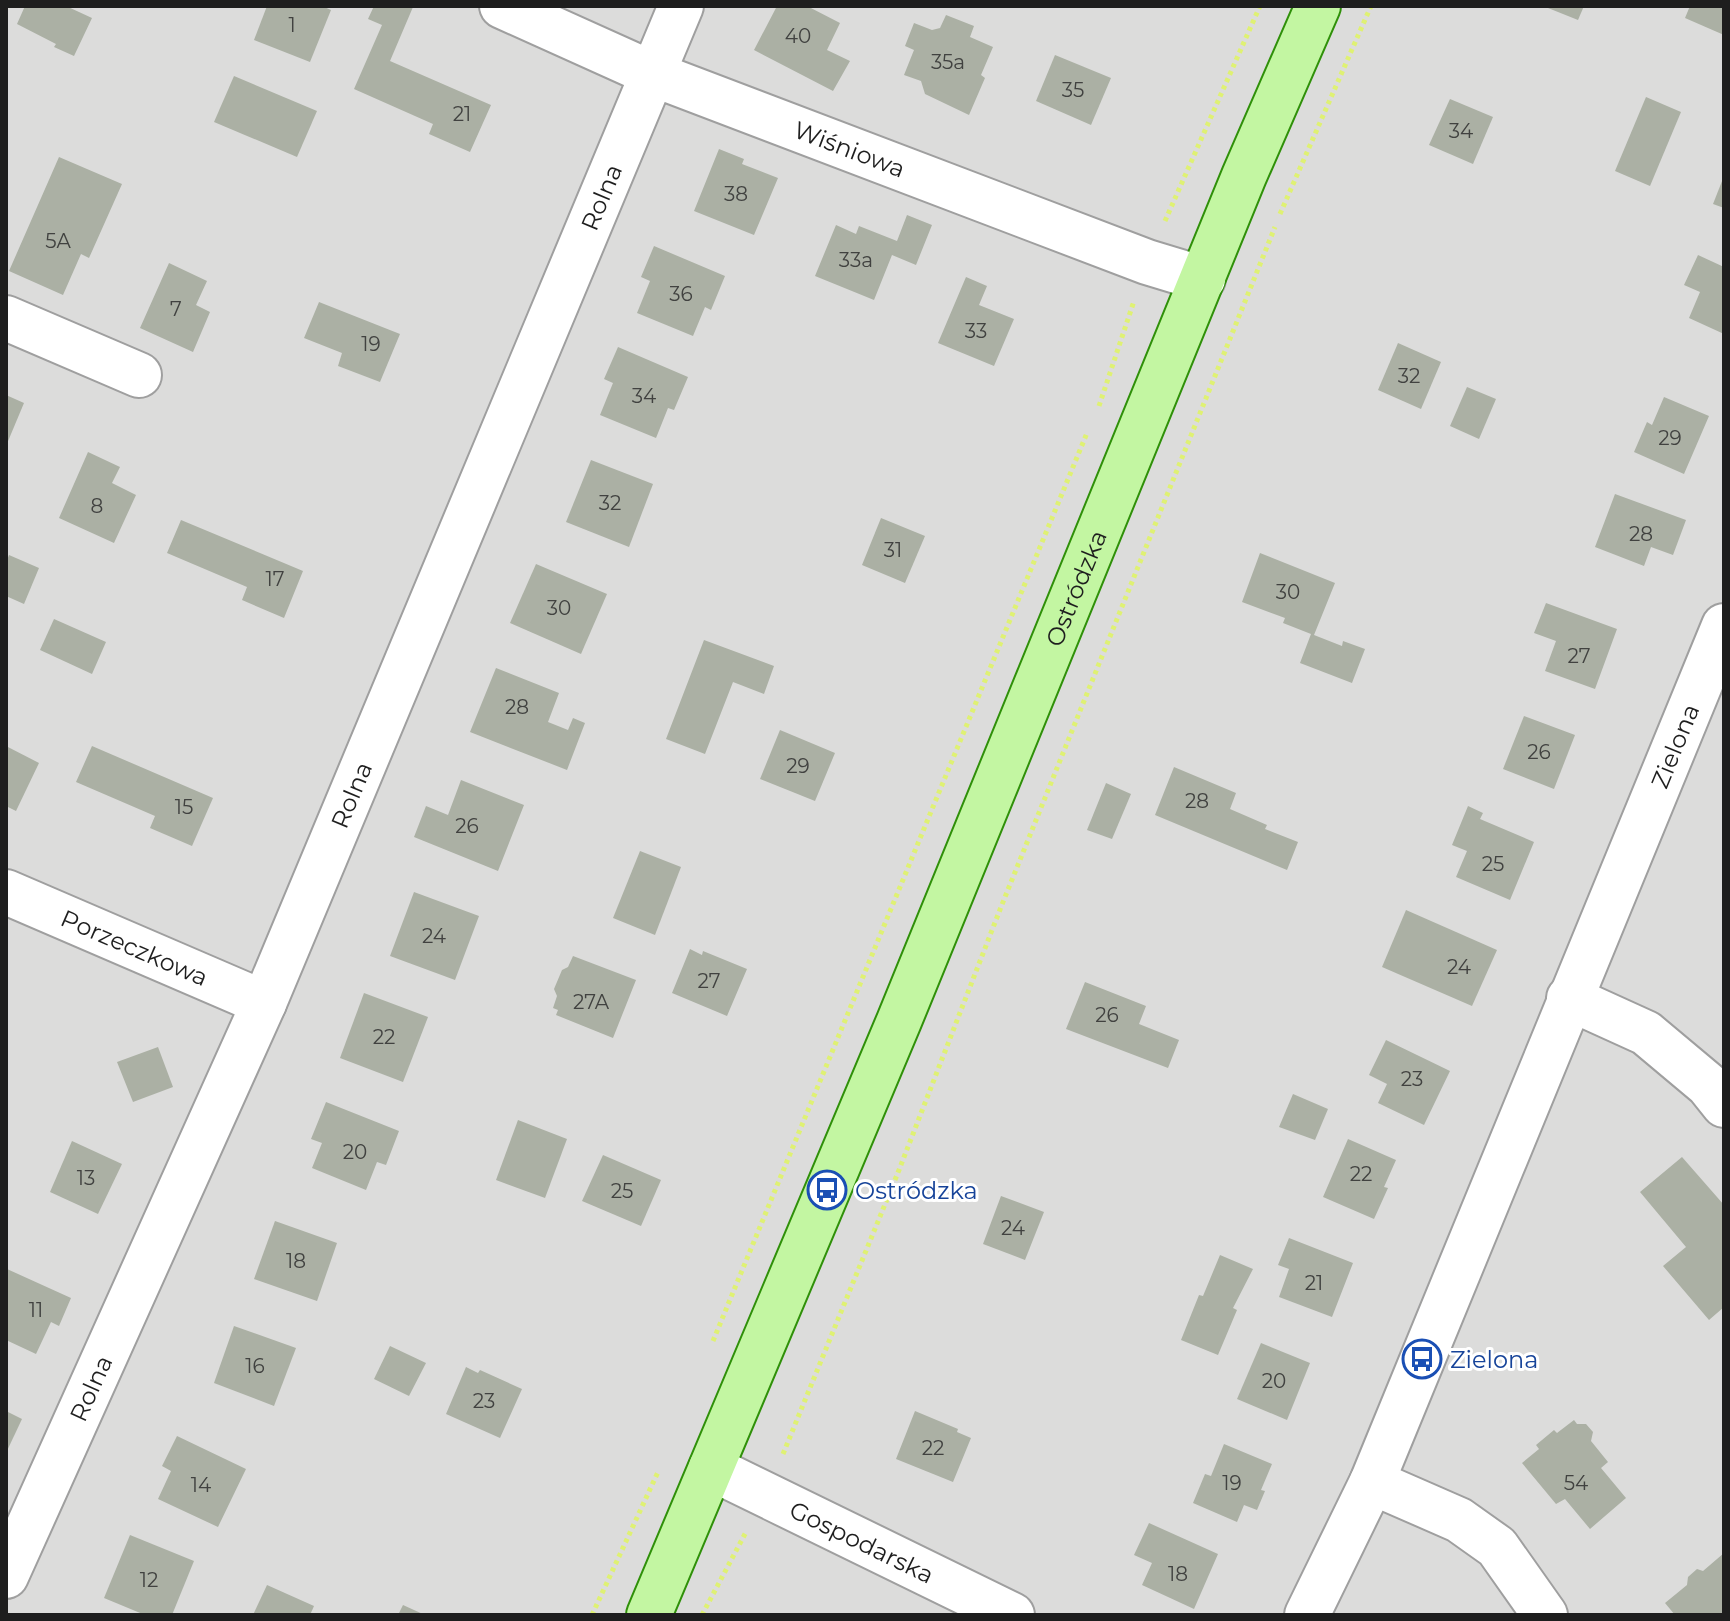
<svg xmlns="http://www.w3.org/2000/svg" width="1730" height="1621" viewBox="0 0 1730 1621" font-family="Montserrat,sans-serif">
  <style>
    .residential { fill: #dcdcdb }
    .building { fill: #abb0a4 }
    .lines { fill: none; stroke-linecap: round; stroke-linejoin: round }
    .minor-casing { stroke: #9f9f9f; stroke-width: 48 }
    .major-casing { stroke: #2f9009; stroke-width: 48 }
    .path { stroke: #dff173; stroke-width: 5; stroke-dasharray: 4 4; stroke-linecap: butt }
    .minor { stroke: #fff; stroke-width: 44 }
    .major { stroke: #c3f6a2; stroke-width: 44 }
    .labels { text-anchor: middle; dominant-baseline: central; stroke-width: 6; stroke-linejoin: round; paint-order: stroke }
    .number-label { font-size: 20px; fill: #414240 }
    .street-label { font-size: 24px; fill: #1e1e1e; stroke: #fff }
    .transit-label { font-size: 24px; fill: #164399; stroke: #fff; text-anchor: start }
  </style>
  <rect width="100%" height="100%" fill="#e8efe5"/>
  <rect class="residential" x="6" y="6" width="1718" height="1609"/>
  <g class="building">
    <path d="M25 6H66L92 18 74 56 54 47 56 44 17 24Z"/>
    <path d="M267 6H322L331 10 310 62 254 40Z"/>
    <path d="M374 6 413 7 390 61 491 105 470 152 429 134 433 124 354 89 382 25 368 19Z"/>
    <path d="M777 6H807L840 23 827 50 850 61 833 91 754 50Z"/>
    <path d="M1543 6H1584L1578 20Z"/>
    <path d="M1690 6H1724V35L1685 18Z"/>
    <path d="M946 15 974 26 970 37 993 47 981 75 985 78 969 115 925 94 921 81 904 75 914 50 905 46 914 23 932 30 940 28Z"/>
    <path d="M1055 55 1111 78 1091 125 1036 101Z"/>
    <path d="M234 76 317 111 297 157 214 122Z"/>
    <path d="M1646 97 1681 112 1650 186 1615 171Z"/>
    <path d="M1450 99 1493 117 1473 164 1429 145Z"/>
    <path d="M719 149 744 159 742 164 778 178 754 235 694 211Z"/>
    <path d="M59 157 122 184 89 258 81 254 63 295 9 271Z"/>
    <path d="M1724 176V208L1713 204Z"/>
    <path d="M907 215 932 225 916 265 892 255 874 300 815 276 836 225 856 234 859 226 897 241Z"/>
    <path d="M654 246 725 276 711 310 705 307 693 336 637 313 650 281 641 277Z"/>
    <path d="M1698 255 1724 267V334L1689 318 1700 292 1684 285Z"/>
    <path d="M169 263 207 281 196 305 210 312 193 352 140 328Z"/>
    <path d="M966 277 987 286 979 305 1014 319 994 366 938 343Z"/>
    <path d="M319 302 400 334 380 382 338 366 342 353 304 338Z"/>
    <path d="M1398 343 1441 362 1421 409 1378 390Z"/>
    <path d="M618 347 688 377 674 410 668 408 656 438 600 415 613 383 604 379Z"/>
    <path d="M1467 387 1496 399 1479 439 1450 426Z"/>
    <path d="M6 395 24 403 6 446Z"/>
    <path d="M1664 397 1709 416 1684 474 1634 452 1647 422 1652 425Z"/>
    <path d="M88 452 120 467 112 483 136 495 114 543 59 518Z"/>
    <path d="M591 460 653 484 629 547 566 522Z"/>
    <path d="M1615 494 1686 520 1673 555 1651 547 1644 566 1595 547Z"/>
    <path d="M881 518 925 536 905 583 862 565Z"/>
    <path d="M181 520 303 571 284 618 242 600 247 587 167 553Z"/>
    <path d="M1260 553 1335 583 1314 635 1342 646 1343 641 1365 649 1352 683 1300 663 1311 634 1283 623 1285 618 1242 602Z"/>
    <path d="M9 555 39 568 24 604 6 596V563Z"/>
    <path d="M536 564 607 594 581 654 510 623Z"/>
    <path d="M1546 603 1617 629 1595 689 1545 671 1556 641 1534 633Z"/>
    <path d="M54 619 106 642 92 674 40 650Z"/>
    <path d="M704 640 774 666 764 694 733 682 705 754 666 739Z"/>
    <path d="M496 668 559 693 548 722 568 730 573 718 585 723 567 770 470 732Z"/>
    <path d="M1524 716 1575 735 1554 789 1503 769Z"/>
    <path d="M780 730 835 753 815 801 760 779Z"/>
    <path d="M6 746 39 763 16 811 6 806Z"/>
    <path d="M92 746 213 798 192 846 150 828 155 816 76 782Z"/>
    <path d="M1174 767 1236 793 1230 809 1267 825 1265 829 1298 842 1287 870 1155 815Z"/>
    <path d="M461 780 524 805 498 871 414 837 426 806 448 815Z"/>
    <path d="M1106 783 1131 794 1112 839 1087 830Z"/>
    <path d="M1468 806 1483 813 1480 819 1534 842 1510 900 1456 877 1467 851 1452 845Z"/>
    <path d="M640 851 681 867 655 935 613 918Z"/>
    <path d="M414 892 479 916 455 980 390 956Z"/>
    <path d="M1406 910 1497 950 1472 1006 1382 967Z"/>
    <path d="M690 949 702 955 703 951 747 969 727 1016 672 993Z"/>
    <path d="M573 956 636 980 613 1038 556 1015 558 1010 553 1008 557 996 554 989 562 970 568 967Z"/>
    <path d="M1085 982 1146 1006 1139 1024 1179 1040 1168 1068 1066 1029Z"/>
    <path d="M364 993 428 1017 403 1082 340 1058Z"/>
    <path d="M1386 1040 1450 1071 1424 1125 1378 1103 1387 1084 1369 1075Z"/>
    <path d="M158 1047 173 1087 133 1102 117 1062Z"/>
    <path d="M1293 1094 1328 1109 1315 1140 1279 1127Z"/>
    <path d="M326 1102 399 1131 386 1165 377 1162 366 1190 312 1168 322 1143 311 1139Z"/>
    <path d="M518 1120 567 1139 545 1198 496 1180Z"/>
    <path d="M1348 1139 1396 1160 1384 1187 1388 1188 1374 1219 1323 1197Z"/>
    <path d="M72 1141 122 1164 98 1214 50 1192Z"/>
    <path d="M603 1155 661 1180 641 1226 582 1201Z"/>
    <path d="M1682 1157 1724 1205V1307L1709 1320 1663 1266 1686 1247 1640 1192Z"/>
    <path d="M1001 1196 1044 1212 1025 1260 983 1244Z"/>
    <path d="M275 1221 337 1243 317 1301 254 1279Z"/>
    <path d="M1289 1238 1353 1263 1332 1317 1279 1297 1289 1269 1278 1265Z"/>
    <path d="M1220 1255 1253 1269 1233 1308 1237 1310 1218 1355 1181 1340 1199 1295 1203 1296Z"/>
    <path d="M7 1269 71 1298 59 1326 51 1322 36 1354 6 1340Z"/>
    <path d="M234 1326 296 1348 274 1406 214 1383Z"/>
    <path d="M1261 1343 1310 1363 1287 1420 1237 1399Z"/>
    <path d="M390 1346 426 1363 409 1396 374 1379Z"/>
    <path d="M466 1367 478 1373 480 1370 522 1389 500 1438 446 1414Z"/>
    <path d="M6 1411 22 1419 6 1453Z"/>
    <path d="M915 1411 958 1429 957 1432 971 1438 953 1482 896 1459Z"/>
    <path d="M1574 1420 1577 1424H1586L1593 1432 1591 1441 1608 1462 1601 1468 1626 1498 1590 1529 1565 1499 1556 1504 1522 1463 1539 1449 1536 1445 1554 1430 1557 1433Z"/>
    <path d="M177 1436 246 1469 218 1527 158 1499 171 1471 162 1466Z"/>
    <path d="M1224 1444 1272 1464 1261 1490 1265 1491 1257 1510 1244 1505 1237 1522 1193 1503 1205 1474 1211 1476Z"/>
    <path d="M1149 1523 1218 1554 1194 1609 1142 1585 1152 1563 1134 1555Z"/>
    <path d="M130 1535 194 1561 172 1615H145L104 1598Z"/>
    <path d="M1724 1553V1615H1675L1665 1603 1687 1585 1688 1577 1697 1569 1703 1571Z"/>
    <path d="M267 1585 314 1606 310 1615H253Z"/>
    <path d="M403 1605 425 1615H398Z"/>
  </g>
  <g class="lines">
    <g class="minor-casing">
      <g id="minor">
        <path id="s1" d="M502 6 653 74 1147 262 1203 279"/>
        <path d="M6 318 139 375"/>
        <path id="s2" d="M6 892 264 1003"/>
        <path d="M1569 998 1646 1033 1708 1085 1724 1105"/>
        <path id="s3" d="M711 1468 1012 1615"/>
        <path d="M1372 1482 1459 1520 1497 1547 1545 1615"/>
        <path id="s4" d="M6 1576 264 1003 681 6"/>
        <path id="s5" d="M1307 1615 1372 1482 1724 626"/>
      </g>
    </g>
    <g class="major-casing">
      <g id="major">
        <path id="s6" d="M649 1615 899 1021 1244 176 1318 6"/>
      </g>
    </g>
    <g class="path">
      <path d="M1280 214 1371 6"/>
      <path d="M1165 221 1260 6"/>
      <path d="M1099 406 1134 301"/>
      <path d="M713 1341 1087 433"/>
      <path d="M783 1454 899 1170 1001 907 1275 227"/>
      <path d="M592 1615 658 1472"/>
      <path d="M702 1615 746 1532"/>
    </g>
    <use href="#minor" class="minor"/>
    <use href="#major" class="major"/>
  </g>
  <defs>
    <g id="bus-ring" transform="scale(2)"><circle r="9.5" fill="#fff" stroke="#1a4fb4" stroke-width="1.5"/><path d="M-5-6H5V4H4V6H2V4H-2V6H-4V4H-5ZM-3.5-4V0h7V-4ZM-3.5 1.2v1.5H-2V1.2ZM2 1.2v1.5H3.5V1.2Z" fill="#1a4fb4"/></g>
  </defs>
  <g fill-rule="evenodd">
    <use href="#bus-ring" x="827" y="1190"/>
    <use href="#bus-ring" x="1422" y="1359"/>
  </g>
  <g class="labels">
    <g class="number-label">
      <text x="292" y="25">1</text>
      <text x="798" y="36">40</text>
      <text x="948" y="62">35a</text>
      <text x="1073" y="90">35</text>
      <text x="462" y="114">21</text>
      <text x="1461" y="131">34</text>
      <text x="736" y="194">38</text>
      <text x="58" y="241">5A</text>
      <text x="856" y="260">33a</text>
      <text x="681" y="294">36</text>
      <text x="176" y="309">7</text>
      <text x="976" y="331">33</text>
      <text x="371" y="344">19</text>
      <text x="1409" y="376">32</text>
      <text x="644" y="396">34</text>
      <text x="1670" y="438">29</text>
      <text x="610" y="503">32</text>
      <text x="97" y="506">8</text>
      <text x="1641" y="534">28</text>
      <text x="893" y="550">31</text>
      <text x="275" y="579">17</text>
      <text x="1288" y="592">30</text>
      <text x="559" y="608">30</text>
      <text x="1579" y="656">27</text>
      <text x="517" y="707">28</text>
      <text x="1539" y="752">26</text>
      <text x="798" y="766">29</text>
      <text x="1197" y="801">28</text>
      <text x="184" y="807">15</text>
      <text x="467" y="826">26</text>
      <text x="1493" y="864">25</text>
      <text x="434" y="936">24</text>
      <text x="1459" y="967">24</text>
      <text x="709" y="981">27</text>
      <text x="591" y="1002">27A</text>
      <text x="1107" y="1015">26</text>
      <text x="384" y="1037">22</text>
      <text x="1412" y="1079">23</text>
      <text x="355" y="1152">20</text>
      <text x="1361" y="1174">22</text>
      <text x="86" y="1178">13</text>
      <text x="622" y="1191">25</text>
      <text x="1013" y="1228">24</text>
      <text x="296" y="1261">18</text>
      <text x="1314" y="1283">21</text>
      <text x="36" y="1310">11</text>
      <text x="255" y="1366">16</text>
      <text x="1274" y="1381">20</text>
      <text x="484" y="1401">23</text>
      <text x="933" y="1448">22</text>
      <text x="1232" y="1483">19</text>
      <text x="1576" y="1483">54</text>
      <text x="201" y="1485">14</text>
      <text x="1178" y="1574">18</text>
      <text x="149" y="1580">12</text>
    </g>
    <g class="street-label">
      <text stroke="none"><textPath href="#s1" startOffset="376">Wiśniowa</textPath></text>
      <text stroke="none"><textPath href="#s4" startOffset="1502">Rolna</textPath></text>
      <text stroke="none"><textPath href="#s6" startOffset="1112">Ostródzka</textPath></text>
      <text stroke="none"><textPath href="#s5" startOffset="944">Zielona</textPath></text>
      <text stroke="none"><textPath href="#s4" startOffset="854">Rolna</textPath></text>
      <text stroke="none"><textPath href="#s2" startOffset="140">Porzeczkowa</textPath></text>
      <text stroke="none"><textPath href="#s4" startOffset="206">Rolna</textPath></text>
      <text stroke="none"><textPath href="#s3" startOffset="168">Gospodarska</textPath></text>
    </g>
    <g class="transit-label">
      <text x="855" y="1190">Ostródzka</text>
      <text x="1450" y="1359">Zielona</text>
    </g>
  </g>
  <rect width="1730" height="1621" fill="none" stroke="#1e1e1e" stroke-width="16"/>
</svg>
